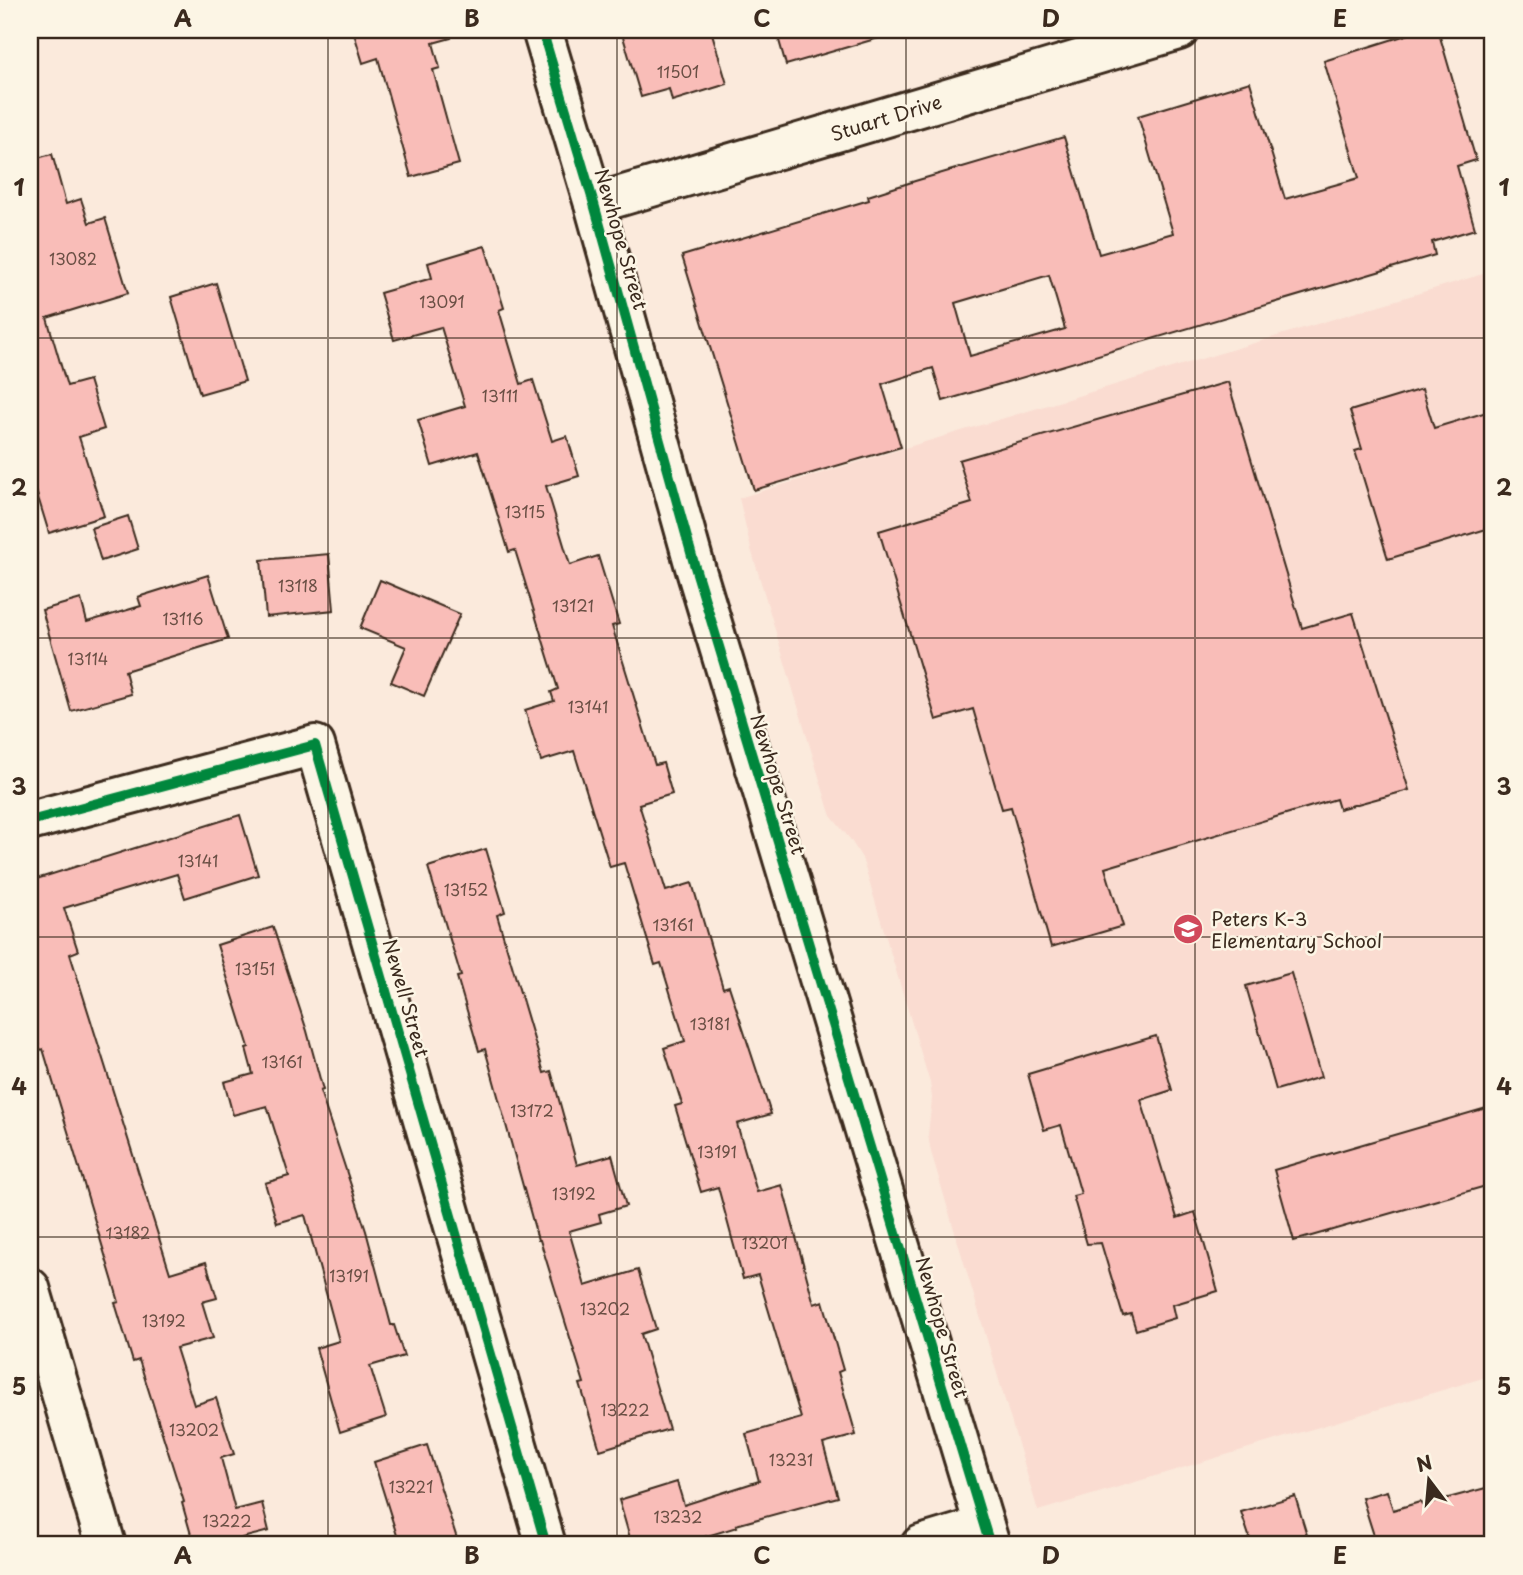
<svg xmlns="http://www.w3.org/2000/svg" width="1523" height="1575" viewBox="0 0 1523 1575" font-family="'Playpen Sans',sans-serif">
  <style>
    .built { fill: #fadcd1 }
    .building { fill: #f9bdb8; stroke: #3b2a1e; stroke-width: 2; fill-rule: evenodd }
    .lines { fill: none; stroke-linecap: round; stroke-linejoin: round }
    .minor-casing { stroke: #3b2a1e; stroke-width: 44 }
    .minor { stroke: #fcf5e5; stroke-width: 38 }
    .cycleway-casing { stroke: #fcf5e5; stroke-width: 15 }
    .cycleway { stroke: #00873e; stroke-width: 10 }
    .grid { fill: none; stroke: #3b2a1e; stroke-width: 2; stroke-opacity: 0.55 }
    .labels { text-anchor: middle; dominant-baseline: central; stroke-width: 5; stroke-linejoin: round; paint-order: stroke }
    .number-label { font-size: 16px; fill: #6a4f44 }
    .street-label { font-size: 19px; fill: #3b2a1e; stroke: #fcf5e5 }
    .poi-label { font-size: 19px; fill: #3b2a1e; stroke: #fcf5e5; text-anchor: start }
    .neatline { fill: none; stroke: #3b2a1e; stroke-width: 2.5 }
    .grid-label { font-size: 23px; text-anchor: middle; font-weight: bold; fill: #3b2a1e }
  </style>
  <rect width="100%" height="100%" fill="#fbeadc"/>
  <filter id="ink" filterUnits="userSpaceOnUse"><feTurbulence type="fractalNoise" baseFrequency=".0143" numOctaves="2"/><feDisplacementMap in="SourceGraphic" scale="14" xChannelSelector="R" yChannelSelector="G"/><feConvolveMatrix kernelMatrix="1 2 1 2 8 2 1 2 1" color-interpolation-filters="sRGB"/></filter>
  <g filter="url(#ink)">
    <path class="built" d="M1493 271V1375L1038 1511 931 1152 928 1135 932 1098 930 1083 862 858 850 839 831 816 828 807 751 549 739 498Z"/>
    <g class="building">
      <path d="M353 30H449L451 38 433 43 440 68 433 70 459 164 411 177 378 58 363 63Z"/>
      <path d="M621 30H711L727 84 672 101 669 89 641 97Z"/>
      <path d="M776 30H881L882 37 786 65Z"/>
      <path d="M1422 30H1438L1476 160 1457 166 1475 229 1432 242 1435 255 943 401 933 368 882 384 901 447 754 490 682 256 869 200 868 196 915 181 1064 137 1099 254 1173 233 1138 116 1250 82 1285 199 1359 178 1324 61ZM1049 275 1065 329 970 356 955 303Z"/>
      <path d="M52 154 66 204 81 199 89 223 105 218 128 293 47 318 67 386 89 380 104 429 79 437 104 516 49 533 30 471V160Z"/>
      <path d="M485 246 504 308 499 310 521 384 533 380 552 441 567 436 579 476 546 486 570 565 598 556 619 624 612 626 655 765 663 763 672 794 639 804 666 891 692 883 723 988 729 986 771 1114 737 1124 757 1192 782 1185 814 1304 823 1301 843 1370 838 1372 856 1435 823 1444 838 1497 736 1525 737 1527 678 1545H632L619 1500 677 1482 684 1505 759 1481 746 1434 801 1418 758 1275 743 1279 718 1187 701 1192 675 1106 682 1104 664 1048 685 1041 661 963 655 965 624 863 610 867 574 751 541 761 525 710 554 701 551 692 558 689 515 550 509 552 478 452 432 466 418 420 465 406 441 327 394 340 380 293 432 278 428 263Z"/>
      <path d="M216 283 245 381 200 394 171 297Z"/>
      <path d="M1228 382 1302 628 1353 613 1409 790 1339 809 1336 799 1105 868 1123 926 1051 947 1011 807 1002 809 973 709 936 720 879 531 972 503 959 460Z"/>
      <path d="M1422 389 1434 428 1493 410V527L1388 559 1355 451 1362 449 1350 411Z"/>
      <path d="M128 516 138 549 101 561 91 528Z"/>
      <path d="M329 554 334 610 266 617 261 560Z"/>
      <path d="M208 575 228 639 125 671 131 694 71 711 42 610 81 599 87 622 141 606 138 597Z"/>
      <path d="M380 580 460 614 424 696 391 682 406 647 360 628Z"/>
      <path d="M240 815 258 875 185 898 177 874 64 908 78 951 70 954 170 1273 206 1262 217 1298 202 1302 213 1338 176 1348 194 1405 216 1398 234 1454 221 1458 235 1510 262 1503 269 1531 242 1538 244 1545H194L182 1503 184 1502 139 1360 133 1362 115 1303 119 1302 80 1171 43 1049 40 1050 30 1017V881Z"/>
      <path d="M486 849 505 912 497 915 544 1073 551 1071 577 1165 612 1155 626 1206 599 1214 601 1222 569 1231 585 1286 638 1270 656 1329 641 1334 669 1429 600 1450 580 1384 584 1383 540 1240H538L485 1049 479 1051 457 977 461 976 428 867Z"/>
      <path d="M273 927 307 1031 323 1090 320 1091 366 1231 391 1325H394L404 1356 370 1366 386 1417 340 1432 316 1348 339 1341 305 1215 277 1223 265 1183 289 1176 267 1106 233 1115 224 1082 253 1074 246 1048 249 1047 217 945Z"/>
      <path d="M1291 973 1321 1077 1276 1090 1246 986Z"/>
      <path d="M1156 1036 1172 1090 1141 1100 1177 1218 1195 1212 1218 1291 1172 1305 1175 1318 1136 1330 1131 1314 1123 1316 1101 1243 1087 1244 1073 1196 1081 1194 1061 1125 1044 1130 1028 1074Z"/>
      <path d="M1493 1106V1184L1294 1241 1274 1170Z"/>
      <path d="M427 1445 459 1545H400L374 1462Z"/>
      <path d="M1493 1486V1545H1377L1362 1498 1387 1491 1393 1510 1420 1502 1422 1505Z"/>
      <path d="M1295 1496 1310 1545H1252L1241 1512Z"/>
    </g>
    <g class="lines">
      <g class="minor-casing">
        <g id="minor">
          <path d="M542 30 594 204 695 567 990 1545"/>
          <path d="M594 204 1179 30"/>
          <path d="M30 821 315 745 546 1545"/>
          <path d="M30 1288 106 1545"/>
          <path d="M921 1545 984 1526"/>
        </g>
      </g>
      <use href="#minor" class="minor"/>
      <g class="cycleway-casing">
        <g id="cycleway">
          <path d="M542 30 594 204 695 567 990 1545"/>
          <path d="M30 821 315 745 546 1545"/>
        </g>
      </g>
      <use href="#cycleway" class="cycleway"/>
    </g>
  </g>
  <path class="grid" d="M328 30V1545M617 30V1545M906 30V1545M1195 30V1545M30 338H1493M30 638H1493M30 937H1493M30 1237H1493"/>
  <defs>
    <g id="school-disc" transform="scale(1.575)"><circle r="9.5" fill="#d1495b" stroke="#fcf5e5"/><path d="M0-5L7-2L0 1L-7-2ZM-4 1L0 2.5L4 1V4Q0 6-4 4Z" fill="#fff"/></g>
  </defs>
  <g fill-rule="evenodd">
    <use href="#school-disc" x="1188" y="929"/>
  </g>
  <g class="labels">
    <g class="number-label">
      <text x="678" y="71">11501</text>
      <text x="73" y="258">13082</text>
      <text x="442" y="301">13091</text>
      <text x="500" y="395">13111</text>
      <text x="525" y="511">13115</text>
      <text x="298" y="585">13118</text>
      <text x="573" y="605">13121</text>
      <text x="183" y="618">13116</text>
      <text x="88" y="658">13114</text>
      <text x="588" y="706">13141</text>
      <text x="198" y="860">13141</text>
      <text x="466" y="889">13152</text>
      <text x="673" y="924">13161</text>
      <text x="255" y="968">13151</text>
      <text x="710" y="1023">13181</text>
      <text x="282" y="1061">13161</text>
      <text x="532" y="1110">13172</text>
      <text x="717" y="1151">13191</text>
      <text x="574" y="1193">13192</text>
      <text x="128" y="1232">13182</text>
      <text x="765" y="1242">13201</text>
      <text x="349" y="1275">13191</text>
      <text x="605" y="1308">13202</text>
      <text x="164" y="1320">13192</text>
      <text x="625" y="1409">13222</text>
      <text x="194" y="1429">13202</text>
      <text x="791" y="1459">13231</text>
      <text x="411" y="1486">13221</text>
      <text x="678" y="1516">13232</text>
      <text x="227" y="1520">13222</text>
    </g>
    <g class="street-label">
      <text transform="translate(886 117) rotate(-17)">Stuart Drive</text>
      <text transform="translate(622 239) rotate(74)">Newhope Street</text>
      <text transform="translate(779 784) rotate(73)">Newhope Street</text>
      <text transform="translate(407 998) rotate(74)">Newell Street</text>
      <text transform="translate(943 1327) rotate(74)">Newhope Street</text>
    </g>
    <g class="poi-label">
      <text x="1211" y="918">Peters K-3<tspan x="1211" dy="22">Elementary School</tspan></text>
    </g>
  </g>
  <rect width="1523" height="1575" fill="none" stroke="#fcf5e5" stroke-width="77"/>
  <g transform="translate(1429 1480) rotate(344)" stroke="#fcf5e5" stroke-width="5" paint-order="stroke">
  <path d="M0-5L12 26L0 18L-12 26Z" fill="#3b2a1e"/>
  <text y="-10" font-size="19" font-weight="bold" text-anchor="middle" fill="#3b2a1e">N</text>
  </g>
  <rect x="38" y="38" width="1446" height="1498" class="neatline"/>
  <g class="grid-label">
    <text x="183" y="27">A</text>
    <text x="472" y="27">B</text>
    <text x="762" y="27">C</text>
    <text x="1051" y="27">D</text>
    <text x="1340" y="27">E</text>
    <text x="19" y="196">1</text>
    <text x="1504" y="196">1</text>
    <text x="19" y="496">2</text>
    <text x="1504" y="496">2</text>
    <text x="19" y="795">3</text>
    <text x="1504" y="795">3</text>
    <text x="19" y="1095">4</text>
    <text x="1504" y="1095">4</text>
    <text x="19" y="1395">5</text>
    <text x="1504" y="1395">5</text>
    <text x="183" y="1564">A</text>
    <text x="472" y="1564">B</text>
    <text x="762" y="1564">C</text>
    <text x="1051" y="1564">D</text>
    <text x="1340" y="1564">E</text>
  </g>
</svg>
